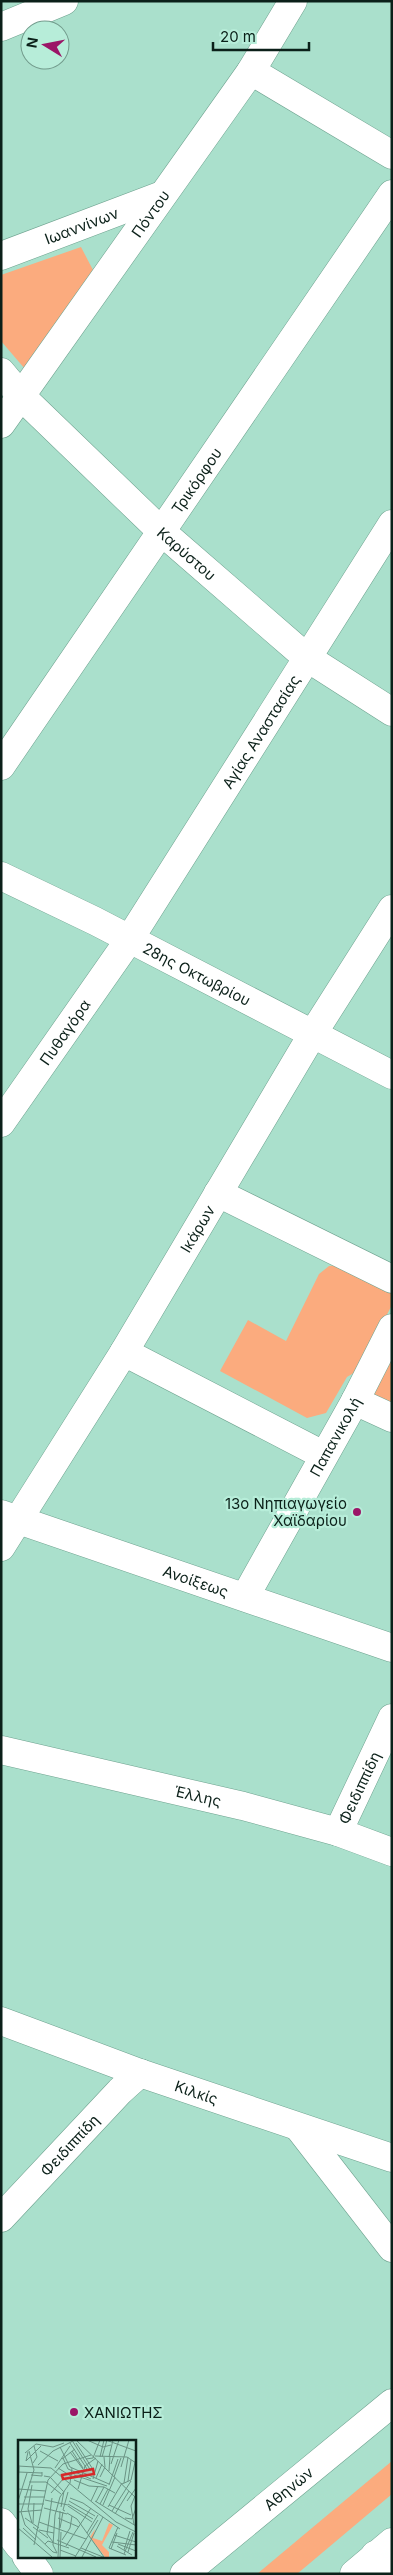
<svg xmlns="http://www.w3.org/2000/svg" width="393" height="2575" viewBox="0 0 393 2575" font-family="Inter,sans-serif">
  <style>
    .green { fill: #fbab7e }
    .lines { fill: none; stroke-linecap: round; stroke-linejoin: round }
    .minor-casing { stroke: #6ea28f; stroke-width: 29 }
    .highway-casing { stroke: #6ea28f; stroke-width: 29 }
    .minor { stroke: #fff; stroke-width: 28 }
    .highway { stroke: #fff; stroke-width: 28 }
    .poi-dot { fill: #9b1567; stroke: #b7edd9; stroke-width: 2 }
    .labels { text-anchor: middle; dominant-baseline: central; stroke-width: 4.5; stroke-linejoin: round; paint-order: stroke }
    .street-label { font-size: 15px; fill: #0b2019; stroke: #b7edd9 }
    .poi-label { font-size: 15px; fill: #0b2019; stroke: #b7edd9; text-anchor: end }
    .inset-road { fill: none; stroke: #6a9384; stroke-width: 1 }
    .view { fill: #d62828; fill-opacity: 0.15; stroke: #d62828; stroke-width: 2.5 }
    .inset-edge { fill: none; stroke: #0b2019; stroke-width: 2.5 }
  </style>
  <rect width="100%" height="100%" fill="#aae0cc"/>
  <g class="green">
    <path d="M81 247 93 270 25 369 1 341V275Z"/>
    <path d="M338 1265 392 1291V1305L357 1371 347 1377 326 1413 307 1418 220 1371 248 1320 286 1341 319 1274 329 1266Z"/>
    <path d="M392 1348V1405L375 1396 373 1391Z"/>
    <path d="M392 2461V2494L297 2574H257Z"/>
  </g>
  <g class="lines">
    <g class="minor-casing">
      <g id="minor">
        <path d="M1 27 64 1"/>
        <path d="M251 71 392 155"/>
        <path id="s1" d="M1 256 162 195"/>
        <path id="s2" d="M1 372 21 396 162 532 306 657 392 712"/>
        <path id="s3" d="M1 424 251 71 293 1"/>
        <path id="s4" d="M1 766 392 194"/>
        <path id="s5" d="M1 876 95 921 392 1075"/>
        <path id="s6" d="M1 1123 129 940 392 524"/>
        <path d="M218 1193 392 1279"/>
        <path d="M124 1352 323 1455"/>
        <path d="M355 1401 392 1418"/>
        <path id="s7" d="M1 1514 392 1648"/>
        <path id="s8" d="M1 1547 124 1352 312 1035 392 909"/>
        <path id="s9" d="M245 1597 355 1401 392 1328"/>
        <path id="s10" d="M1 1750 243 1806 338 1832 392 1852"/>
        <path id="s11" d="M338 1832 392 1718"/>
        <path id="s12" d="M1 2021 140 2073 392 2158"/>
        <path d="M299 2128 392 2248"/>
        <path id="s13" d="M1 2218 120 2091 140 2073"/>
        <path d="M1 2522 19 2546"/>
        <path d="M375 2555 391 2574"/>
        <path d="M26 2556 39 2574"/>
      </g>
    </g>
    <g class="highway-casing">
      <g id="highway">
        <path id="s14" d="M184 2574 392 2403"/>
        <path d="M354 2574 392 2542"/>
      </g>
    </g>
    <use href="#minor" class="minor"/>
    <use href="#highway" class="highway"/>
  </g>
  <g class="poi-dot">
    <circle cx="357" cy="1512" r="5"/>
    <circle cx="74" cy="2412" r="5"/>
  </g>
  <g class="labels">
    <g class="street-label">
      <text stroke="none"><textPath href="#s3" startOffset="258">Πόντου</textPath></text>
      <text stroke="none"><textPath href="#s1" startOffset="86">Ιωαννίνων</textPath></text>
      <text stroke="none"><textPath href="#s4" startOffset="346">Τρικόρφου</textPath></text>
      <text stroke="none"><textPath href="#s2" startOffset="260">Καρύστου</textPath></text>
      <text stroke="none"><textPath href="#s6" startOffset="470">Αγίας Αναστασίας</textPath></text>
      <text stroke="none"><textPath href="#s5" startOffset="219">28ης Οκτωβρίου</textPath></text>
      <text stroke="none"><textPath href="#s6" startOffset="111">Πυθαγόρα</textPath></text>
      <text stroke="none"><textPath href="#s8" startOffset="374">Ικάρων</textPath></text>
      <text stroke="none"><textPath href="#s9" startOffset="184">Παπανικολή</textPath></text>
      <text stroke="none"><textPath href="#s7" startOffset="206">Ανοίξεως</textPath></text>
      <text stroke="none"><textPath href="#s11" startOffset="49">Φειδιππίδη</textPath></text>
      <text stroke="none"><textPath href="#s10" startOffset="202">Έλλης</textPath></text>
      <text stroke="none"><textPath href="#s12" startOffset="208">Κιλκίς</textPath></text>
      <text stroke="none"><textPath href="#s13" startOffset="100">Φειδιππίδη</textPath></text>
      <text stroke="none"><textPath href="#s14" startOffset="135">Αθηνών</textPath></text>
    </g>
    <g class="poi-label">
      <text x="347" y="1503">13ο Νηπιαγωγείο<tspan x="347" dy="17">Χαϊδαρίου</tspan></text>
      <text x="84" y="2412" text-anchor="start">ΧΑΝΙΩΤΗΣ</text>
    </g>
  </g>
  <g transform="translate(18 2440)">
    <rect width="118" height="118" fill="#aae0cc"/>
    <path d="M91 83 95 85 84 105 91 112V117H87L72 97 77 89 75 98 84 101Z" fill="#fbab7e"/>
    <path class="inset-road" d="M58 0 118 58M69 0 85 7 93 5M88 0 118 11M55 2 73 31M52 3 69 29M58 3 76 31M42 7 52 27M11 11 16 30 3 72 7 85 35 112 39 113M22 11 40 21M54 11 65 28M10 12 8 21 23 6M52 12 65 29M7 13 18 4 35 7 46 3M77 16 109 17 118 23M82 17 86 0M84 17 89 0M91 17 95 0M45 18 50 29 73 39M44 19 57 9M68 19 75 18 82 0M15 23 19 17 16 6M93 24 101 0M20 25 35 11 57 0M0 26 33 28 98 82 118 92M52 27 91 44M103 27 111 0M37 28 52 6M40 28 56 38M91 31 92 16M0 32 24 33M13 35 24 36V32M56 35 89 46M26 36 32 37 45 51M82 37 87 27 86 17M96 37 103 18M78 38 84 24M75 39 80 21M56 40 71 46 86 47 97 53M110 41 113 20M11 42H28L43 54M106 43 110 17M0 44 1 27M104 44 113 40 118 18M14 45 10 69 14 83M91 45 100 19M0 49 28 51M60 49 67 26 78 18M33 53 45 39M6 57H27M34 58 29 94 35 102M52 58 65 63 102 89M27 60 50 65M0 61 9 33M51 61 77 76M73 61 80 46M77 61 118 86M109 61 118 48M78 62 86 47M0 64H26M50 64 75 79M82 64 90 49M85 65 97 37M91 65 113 75M50 66 74 82M43 67 46 51M90 67 104 43M26 68 49 74M47 71 45 70 50 52M94 71 113 41M0 72 24 70M49 73 59 79 86 117M97 74 111 51M7 78 21 88M40 78 61 87M107 78 114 79 118 68M21 82 68 99M15 83 16 63M116 85 113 66 117 56M15 87 30 98M100 87 91 108 108 115M0 88 34 117M5 88 18 100M42 88 45 72M21 90 36 93M69 93 80 75M96 95 118 102M39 100 78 117M44 100 52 88 54 76M94 102 118 105M27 104 30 101 51 108M100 104 118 111M16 105 30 40 45 24 73 15M48 106 73 68M99 106 114 115M63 108 85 117M93 109 99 93M42 110 58 116M106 110 112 91M110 112 116 93M39 113 35 105 37 75 42 57 52 43 54 28M106 114 115 92M40 117 42 71M42 117 43 92M57 117 80 80M64 117 85 77"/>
    <path class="view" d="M75 29 76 34 45 39 44 35Z"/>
    <rect width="118" height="118" class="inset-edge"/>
  </g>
  <rect width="393" height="2575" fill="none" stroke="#0b2019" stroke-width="5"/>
  <g transform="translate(45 45) rotate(280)"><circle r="24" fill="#b7edd9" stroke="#729b8c"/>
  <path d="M0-4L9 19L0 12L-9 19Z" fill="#9b1567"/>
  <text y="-8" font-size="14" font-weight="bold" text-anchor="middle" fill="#0b2019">N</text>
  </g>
  <path d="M213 42v8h96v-8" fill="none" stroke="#0b2019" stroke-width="2.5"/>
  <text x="220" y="42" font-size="15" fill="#0b2019" stroke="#b7edd9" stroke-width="4" paint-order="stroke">20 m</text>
</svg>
